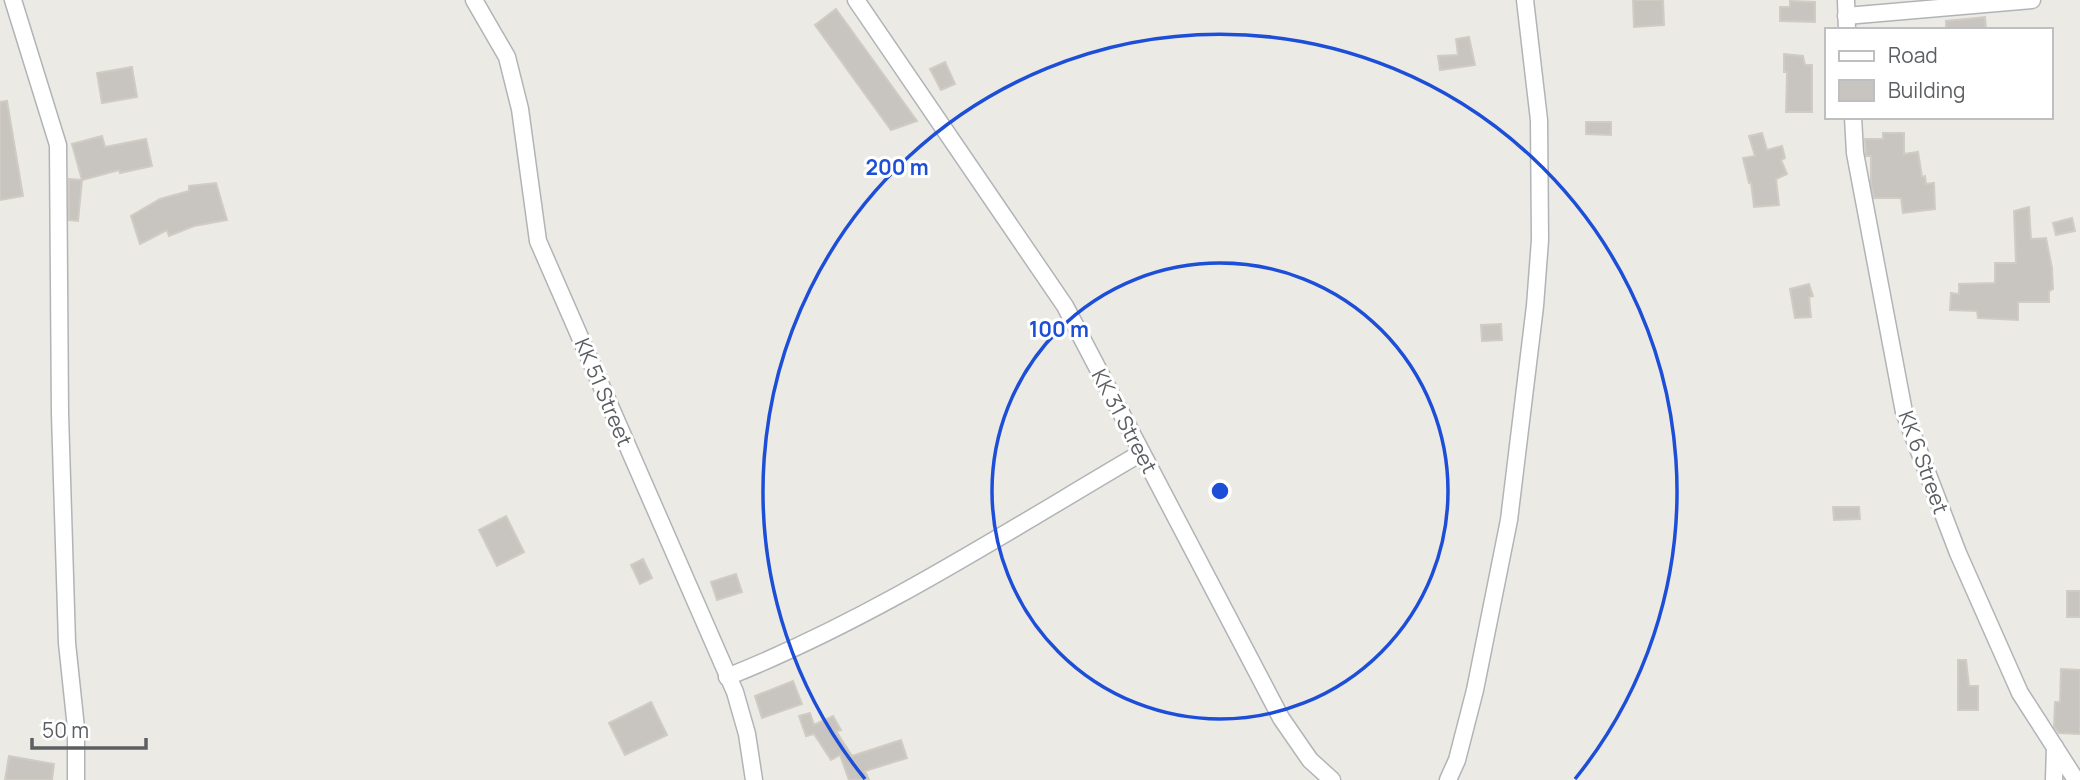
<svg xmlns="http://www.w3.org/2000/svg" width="2080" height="780" viewBox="0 0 2080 780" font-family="Manrope,sans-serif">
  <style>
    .building { fill: #c8c5c0; stroke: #d0ccc3; stroke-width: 2 }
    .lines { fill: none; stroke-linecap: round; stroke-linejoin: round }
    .minor-casing { stroke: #b1b4b7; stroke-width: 19 }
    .minor { stroke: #fff; stroke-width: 16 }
    .ring { fill: none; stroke: #1d4ed8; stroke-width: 3.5 }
    .labels { text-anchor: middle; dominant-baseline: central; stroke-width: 6; stroke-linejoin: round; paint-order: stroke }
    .street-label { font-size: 21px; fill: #5c5f62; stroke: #fff }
    .centre { fill: #1d4ed8; stroke: #fff; stroke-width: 3.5 }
    .ring-label { font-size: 21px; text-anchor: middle; font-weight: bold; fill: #1d4ed8; stroke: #fff; stroke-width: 6; stroke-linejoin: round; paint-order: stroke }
  </style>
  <rect width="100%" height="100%" fill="#eceae4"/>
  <g class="building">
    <path d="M1633 0H1663L1664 25 1634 27Z"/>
    <path d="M1790 1 1815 2V22L1780 21V7H1790Z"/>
    <path d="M836 9 917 121 891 130 815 25Z"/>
    <path d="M1985 17 1986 30H1946V21Z"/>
    <path d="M1469 37 1475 65 1440 70 1438 56 1458 55 1456 39Z"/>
    <path d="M1784 54 1803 56 1805 65H1812V112H1786L1787 72H1784Z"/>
    <path d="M945 62 955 84 941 90 930 69Z"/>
    <path d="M132 67 137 97 102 103 97 73Z"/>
    <path d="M7 101 23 196 0 200V102Z"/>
    <path d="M1586 122H1611V135L1586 134Z"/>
    <path d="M1762 133 1767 150 1782 146 1785 158 1781 160 1787 174 1776 179 1779 205 1754 207 1751 182 1749 183 1743 158 1755 156 1749 136Z"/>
    <path d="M1883 133H1904V154L1918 152 1922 177 1925 176 1926 184 1934 183 1935 209 1903 213 1901 198H1874L1871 183V156H1866L1865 139H1883Z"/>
    <path d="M102 136 105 147 146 139 152 166 120 173 119 170 82 180 72 144Z"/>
    <path d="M69 179 82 180 78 221 69 220Z"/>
    <path d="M216 183 227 220 194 226 169 236 167 230 140 244 131 216 160 199 189 191V186Z"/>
    <path d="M2029 207 2031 239 2046 238 2052 268 2053 289 2049 291V302H2018V320L1978 318 1977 311 1950 310 1951 293 1959 294V284L1995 283V263H2016L2014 211Z"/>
    <path d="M2072 218 2075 231 2056 235 2053 223Z"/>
    <path d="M1809 284 1813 296 1809 297 1811 317 1795 318 1790 289Z"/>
    <path d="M1501 324 1502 340 1482 341 1481 325Z"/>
    <path d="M1833 507H1859L1860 519 1834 520Z"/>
    <path d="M506 516 524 552 497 566 479 530Z"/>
    <path d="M643 559 652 578 640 584 631 565Z"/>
    <path d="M736 574 742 592 717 600 711 582Z"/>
    <rect x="2067" y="591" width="13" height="26"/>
    <path d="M1958 660H1966L1969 686H1978V710H1958Z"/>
    <path d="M2061 669 2080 670V734L2059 733 2054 727 2055 702H2060Z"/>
    <path d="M793 681 802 704 762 718 755 696Z"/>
    <path d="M651 702 667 735 625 755 609 723Z"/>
    <path d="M810 713 814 725 833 716 841 730 836 731 852 756 901 740 907 758 865 771 869 780H849L840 755 831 760 814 734 806 736 799 716Z"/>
    <path d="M9 756 54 764 52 780H5Z"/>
  </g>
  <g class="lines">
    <g class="minor-casing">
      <g id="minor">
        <path d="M13 0 58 145 60 414 67 643 76 728V780"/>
        <path d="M474 0 507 57 520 109 538 241 735 692 747 734 754 780"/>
        <path d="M856 0 1065 306 1281 718 1310 760 1332 780"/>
        <path d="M1846 0 1847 30"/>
        <path d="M1846 16 2032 0"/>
        <path d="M1853 117 1855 153 1904 412 1958 553 2020 693 2076 780"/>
        <path d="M727 677C873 619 1006 532 1141 453"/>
        <path d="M1448 780 1457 760 1475 690 1509 520 1535 306 1540 240 1539 120 1525 0"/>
        <path d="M2054 780 2055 747"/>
      </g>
    </g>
    <use href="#minor" class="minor"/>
  </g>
  <g class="ring">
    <circle cx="1220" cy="491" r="228"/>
    <path d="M865 779A457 457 0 1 1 1575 779"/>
  </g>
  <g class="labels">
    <g class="street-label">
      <text transform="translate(604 392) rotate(67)">KK 51 Street</text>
      <text transform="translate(1125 421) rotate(62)">KK 31 Street</text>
      <text transform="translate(1924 462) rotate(70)">KK 6 Street</text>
    </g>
  </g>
  <circle cx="1220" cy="491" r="10" class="centre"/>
  <g class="ring-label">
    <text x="897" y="175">200 m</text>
    <text x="1059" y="337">100 m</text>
  </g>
  <rect x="1825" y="28" width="228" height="91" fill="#ffffff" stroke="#bebfc0" stroke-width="2"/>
  <rect x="1839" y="51" width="35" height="10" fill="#ffffff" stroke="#bebfc0" stroke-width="2"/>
  <text x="1888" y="63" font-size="21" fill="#5c5f62">Road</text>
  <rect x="1839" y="80" width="35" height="21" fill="#c8c5c0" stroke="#bebfc0" stroke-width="2"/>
  <text x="1888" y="98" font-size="21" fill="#5c5f62">Building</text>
  <path d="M32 738v10h114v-10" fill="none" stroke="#5c5f62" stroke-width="3.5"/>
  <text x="42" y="738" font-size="21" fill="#5c5f62" stroke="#ffffff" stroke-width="5" paint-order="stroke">50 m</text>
</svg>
